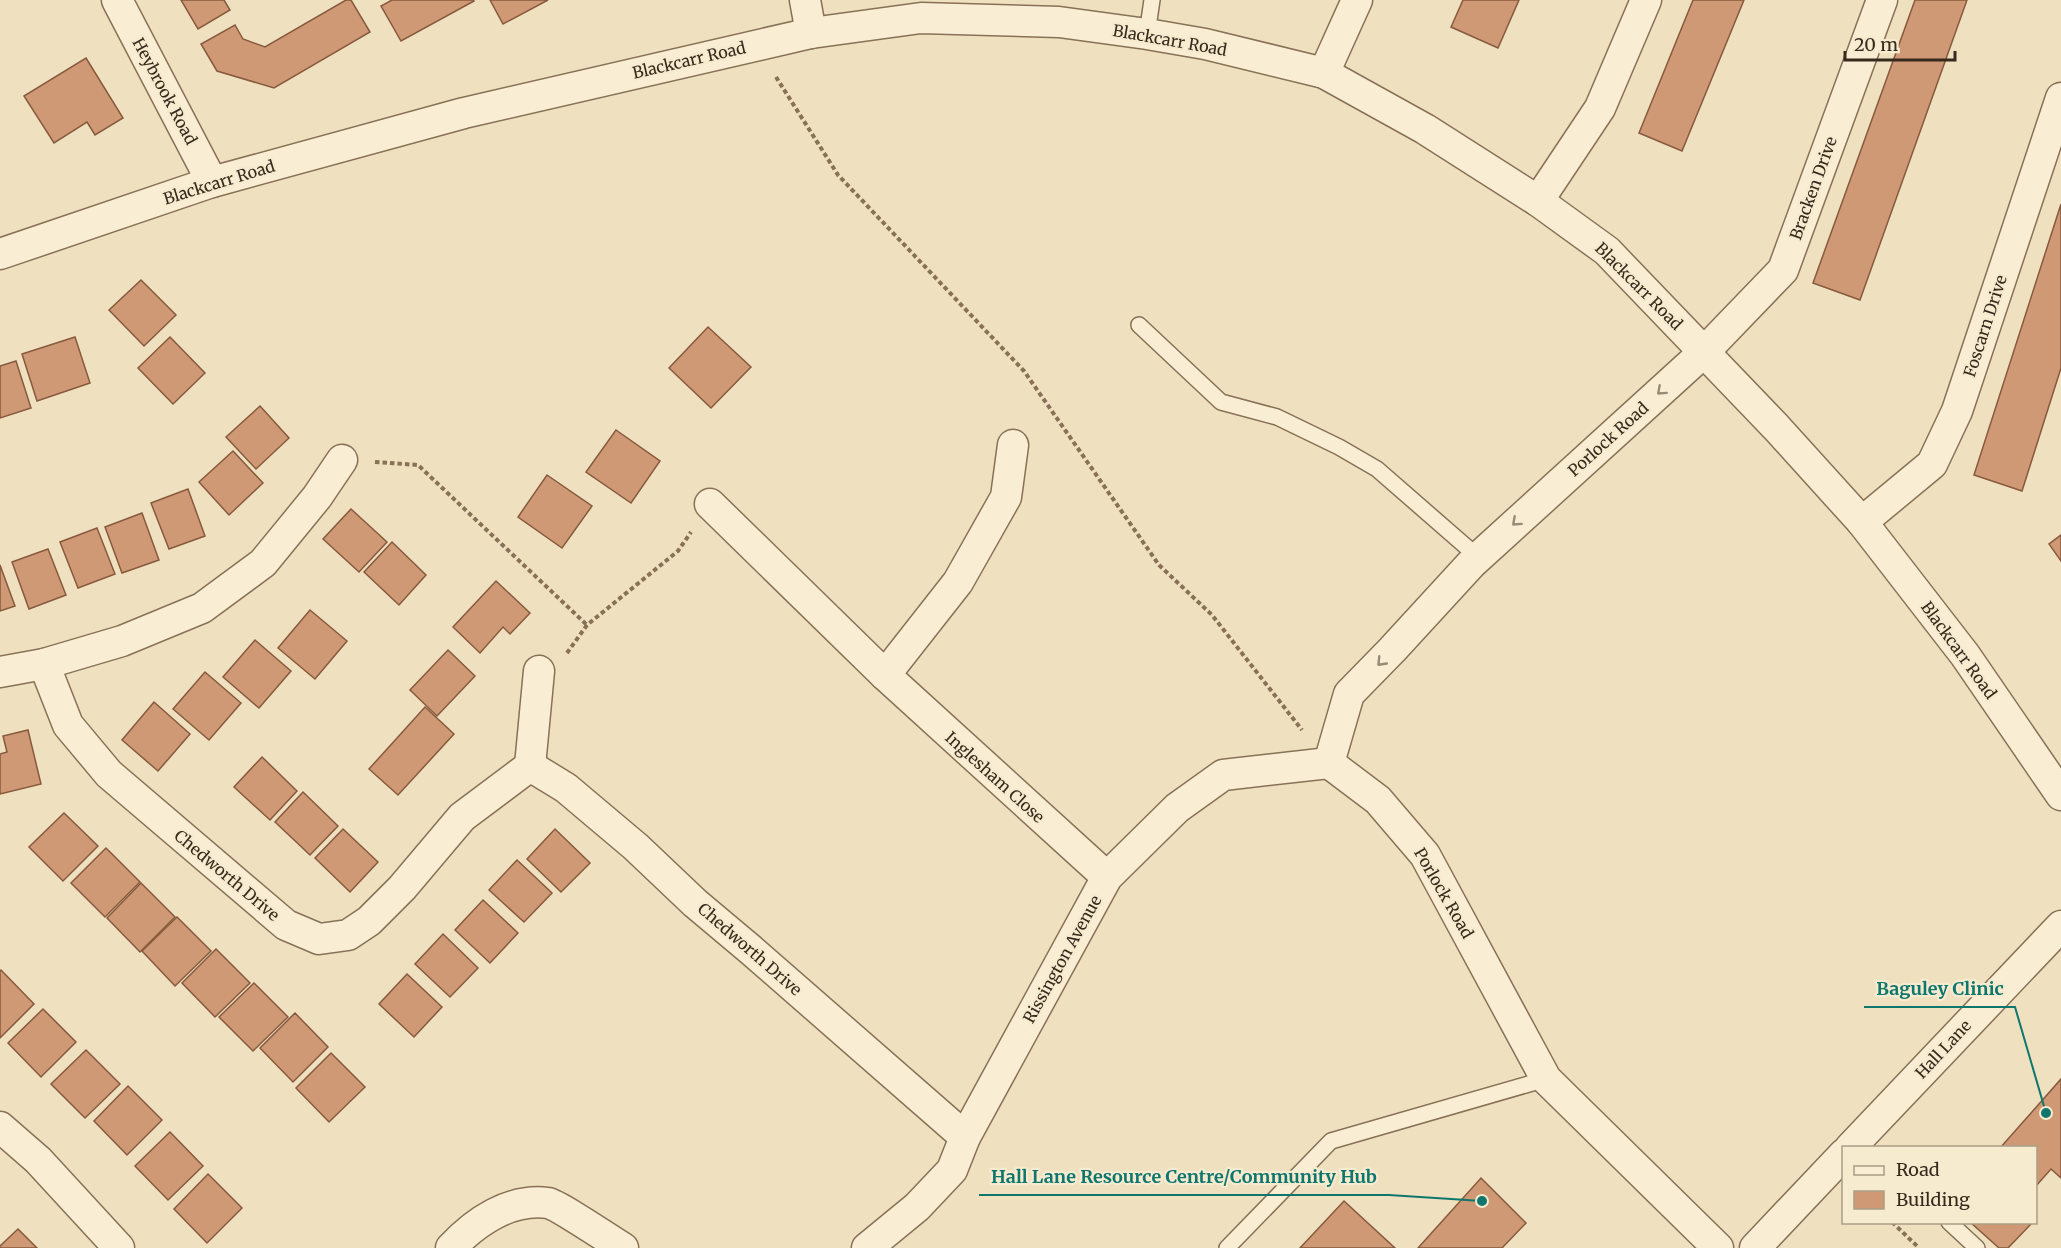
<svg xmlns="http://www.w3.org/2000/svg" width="2061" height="1248" viewBox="0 0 2061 1248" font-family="Merriweather,serif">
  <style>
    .building { fill: #ce9974; stroke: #885a3d; stroke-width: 1.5 }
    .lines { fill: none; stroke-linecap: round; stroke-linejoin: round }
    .lane-casing { stroke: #887157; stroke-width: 18 }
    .street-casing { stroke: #887157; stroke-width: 33 }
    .path { stroke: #887157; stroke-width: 4; stroke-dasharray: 4.5 3; stroke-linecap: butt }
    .lane { stroke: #f9eed3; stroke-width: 15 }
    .street { stroke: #f9eed3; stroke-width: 30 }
    .oneway { stroke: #988c78 }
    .labels { text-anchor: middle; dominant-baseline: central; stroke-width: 4.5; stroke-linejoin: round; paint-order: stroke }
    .street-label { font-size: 16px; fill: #37291c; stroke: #f6eacf }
    .leader { fill: none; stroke: #0f766e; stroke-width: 2 }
    .callout-dot { fill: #0f766e; stroke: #f6eacf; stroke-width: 2 }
    .callout-label { font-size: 18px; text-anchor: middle; font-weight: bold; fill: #0f766e; stroke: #f6eacf; stroke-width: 4.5; stroke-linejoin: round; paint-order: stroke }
  </style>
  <rect width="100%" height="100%" fill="#efe0c0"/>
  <g class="building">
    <path d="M181 0H224L230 10 198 29Z"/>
    <path d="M346 0H351L370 32 274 88 217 71 201 44 235 25 243 39 265 47Z"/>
    <path d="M392 0H473L474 1 401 41 381 6Z"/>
    <path d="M490 0H548L503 24Z"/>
    <path d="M1463 0H1519L1498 48 1451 27Z"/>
    <path d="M1693 0H1744L1682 151 1639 133Z"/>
    <path d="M1915 0H1967L1860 300 1813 283Z"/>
    <path d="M86 58 123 118 95 135 87 122 54 143 24 96Z"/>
    <path d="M2061 204V368L2022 491 1974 475Z"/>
    <path d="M141 280 176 315 144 346 109 310Z"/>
    <path d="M708 327 751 367 711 408 669 368Z"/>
    <path d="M75 337 90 383 37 401 22 354Z"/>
    <path d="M170 337 205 373 173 404 138 368Z"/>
    <path d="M16 361 31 408 0 418V366Z"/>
    <path d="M260 406 289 438 256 469 226 437Z"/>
    <path d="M616 430 660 461 631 503 586 472Z"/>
    <path d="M233 451 263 483 229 515 199 482Z"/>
    <path d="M547 475 592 506 562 548 518 517Z"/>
    <path d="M188 489 205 536 169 549 151 503Z"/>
    <path d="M351 509 387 542 359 572 323 539Z"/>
    <path d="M142 513 159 560 122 573 105 527Z"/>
    <path d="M97 528 115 574 78 588 60 542Z"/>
    <path d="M2061 535V561L2049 544Z"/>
    <path d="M392 542 426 575 399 605 364 572Z"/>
    <path d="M48 549 66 595 29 609 12 562Z"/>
    <path d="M0 565 15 606 0 611Z"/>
    <path d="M496 581 530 613 510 634 503 627 480 653 453 627Z"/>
    <path d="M310 610 347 641 315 679 278 648Z"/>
    <path d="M255 640 291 671 259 708 223 677Z"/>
    <path d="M448 650 475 676 437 716 410 690Z"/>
    <path d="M205 672 241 703 209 740 173 709Z"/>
    <path d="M154 702 190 734 158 771 122 740Z"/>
    <path d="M425 707 454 734 398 795 369 769Z"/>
    <path d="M28 730 41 784 0 794V754L7 752 3 736Z"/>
    <path d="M262 757 297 791 270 820 234 787Z"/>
    <path d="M303 792 338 826 310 855 275 822Z"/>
    <path d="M64 813 98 846 63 881 29 847Z"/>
    <path d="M343 829 378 862 350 892 315 858Z"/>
    <path d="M555 829 590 863 561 892 527 859Z"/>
    <path d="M106 848 140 882 105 917 71 883Z"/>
    <path d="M517 860 552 893 524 922 489 890Z"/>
    <path d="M141 883 175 917 140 952 107 918Z"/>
    <path d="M483 900 518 933 490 963 455 930Z"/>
    <path d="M177 917 211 951 175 986 142 951Z"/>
    <path d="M443 934 478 968 450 997 415 964Z"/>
    <path d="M216 949 250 983 215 1017 182 983Z"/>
    <path d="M1 970 34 1004 0 1038V971Z"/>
    <path d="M407 974 442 1007 414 1037 379 1004Z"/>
    <path d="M254 983 288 1017 253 1051 219 1017Z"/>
    <path d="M43 1009 76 1042 41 1077 8 1043Z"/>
    <path d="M295 1013 328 1047 293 1082 260 1048Z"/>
    <path d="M86 1050 120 1084 85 1118 51 1084Z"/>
    <path d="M331 1053 365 1087 329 1122 296 1088Z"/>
    <path d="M2061 1079V1178L2051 1169 2036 1186V1148H2000Z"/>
    <path d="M128 1086 162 1120 127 1155 94 1121Z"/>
    <path d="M170 1132 203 1166 168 1200 135 1166Z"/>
    <path d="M208 1174 242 1208 207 1243 174 1209Z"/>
    <path d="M1481 1178 1526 1223 1502 1248H1418Z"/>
    <path d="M1344 1201 1395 1248H1300Z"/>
    <path d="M1970 1222H2032V1223L2008 1248H1999Z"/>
    <path d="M18 1229 37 1248H0V1246Z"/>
  </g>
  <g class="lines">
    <g class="lane-casing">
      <g id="lane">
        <path d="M1147 34 1152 0"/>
        <path d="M1139 325 1221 402 1277 417 1339 447 1377 469 1478 557"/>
        <path d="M1949 1222 1977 1248"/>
        <path d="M1227 1248 1331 1141 1546 1079"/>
      </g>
    </g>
    <g class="street-casing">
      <g id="street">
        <path d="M117 0 212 182"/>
        <path d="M805 0 811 33"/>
        <path d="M1324 73 1357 0"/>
        <path d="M1538 201 1600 108 1646 0"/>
        <path d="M0 254 212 182 464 113 811 33 921 18 1059 22 1147 34 1205 44 1324 73 1425 129 1538 201 1607 251 1776 427 1862 522 1965 655 2061 795"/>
        <path d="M710 504 885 675 1107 877"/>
        <path d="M1862 522 1932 464 1957 411 2061 98"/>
        <path d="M44 664 68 725 109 774 286 925 319 939 348 935 369 921 402 888 462 817 530 766 566 788 636 847 695 903 751 950 965 1137"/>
        <path d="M0 672 44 664 122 641 202 608 263 563 317 497 342 460"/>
        <path d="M885 675 958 582 1006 497 1013 445"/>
        <path d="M1329 763 1349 694 1392 650 1471 564 1704 352 1783 270 1882 0"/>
        <path d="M1329 763 1378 800 1425 855 1546 1079 1718 1248"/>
        <path d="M530 766 539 671"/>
        <path d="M0 1127 38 1160 119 1248"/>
        <path d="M1850 1148 2061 926"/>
        <path d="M451 1248C475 1222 510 1198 548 1203 558 1205 610 1240 623 1248"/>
        <path d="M867 1248 917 1207 952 1170 965 1137 1107 877 1177 808 1223 775 1329 763"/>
        <path d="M1755 1248 1844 1154"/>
      </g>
    </g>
    <g class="path">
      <path d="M776 77 838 175 1024 371 1159 565 1212 615 1302 730"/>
      <path d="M375 462 418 465 587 625"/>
      <path d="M567 653 587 625 678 551 691 532"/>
      <path d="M1892 1222 1919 1248"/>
    </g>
    <use href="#lane" class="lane"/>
    <use href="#street" class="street"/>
  </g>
  <defs><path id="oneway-chevron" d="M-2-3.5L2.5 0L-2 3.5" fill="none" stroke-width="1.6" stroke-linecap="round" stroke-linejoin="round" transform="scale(1.5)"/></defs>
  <g class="oneway">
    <use href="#oneway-chevron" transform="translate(1661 391) rotate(138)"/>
    <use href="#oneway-chevron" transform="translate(1516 522) rotate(138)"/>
    <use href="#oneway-chevron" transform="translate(1381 662) rotate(134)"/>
  </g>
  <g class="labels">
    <g class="street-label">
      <text transform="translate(1170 40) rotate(10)">Blackcarr Road</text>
      <text transform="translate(689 60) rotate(-13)">Blackcarr Road</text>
      <text transform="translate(165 91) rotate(62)">Heybrook Road</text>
      <text transform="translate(219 182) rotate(-17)">Blackcarr Road</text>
      <text transform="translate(1813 188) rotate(-70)">Bracken Drive</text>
      <text transform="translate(1639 286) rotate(45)">Blackcarr Road</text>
      <text transform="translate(1985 326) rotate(-72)">Foscarn Drive</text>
      <text transform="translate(1608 439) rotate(-42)">Porlock Road</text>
      <text transform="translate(1959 650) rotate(54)">Blackcarr Road</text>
      <text transform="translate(995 777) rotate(42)">Inglesham Close</text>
      <text transform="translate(227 875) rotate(40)">Chedworth Drive</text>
      <text transform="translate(1444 893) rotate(60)">Porlock Road</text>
      <text transform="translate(750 949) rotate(41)">Chedworth Drive</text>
      <text transform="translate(1062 959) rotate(-61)">Rissington Avenue</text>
      <text transform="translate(1943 1049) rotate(-47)">Hall Lane</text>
    </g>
  </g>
  <path class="leader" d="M2046 1113L2015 1007H1864M1482 1201L1389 1195H979"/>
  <g class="callout-dot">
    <circle cx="2046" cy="1113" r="6"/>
    <circle cx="1482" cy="1201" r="6"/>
  </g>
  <g class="callout-label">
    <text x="1940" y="995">Baguley Clinic</text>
    <text x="1184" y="1183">Hall Lane Resource Centre/Community Hub</text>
  </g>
  <rect x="1842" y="1146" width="195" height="78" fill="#f6eacf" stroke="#aa9d87" stroke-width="1.5"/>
  <rect x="1854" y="1166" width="30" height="9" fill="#f9eed3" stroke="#aa9d87" stroke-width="1.5"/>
  <text x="1896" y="1176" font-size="18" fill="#37291c">Road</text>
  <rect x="1854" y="1191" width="30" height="18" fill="#ce9974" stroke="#aa9d87" stroke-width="1.5"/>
  <text x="1896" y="1206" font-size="18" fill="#37291c">Building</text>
  <path d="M1845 51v9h110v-9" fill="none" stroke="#37291c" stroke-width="3"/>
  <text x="1854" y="51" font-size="18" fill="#37291c" stroke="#f6eacf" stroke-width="4.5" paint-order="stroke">20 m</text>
</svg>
